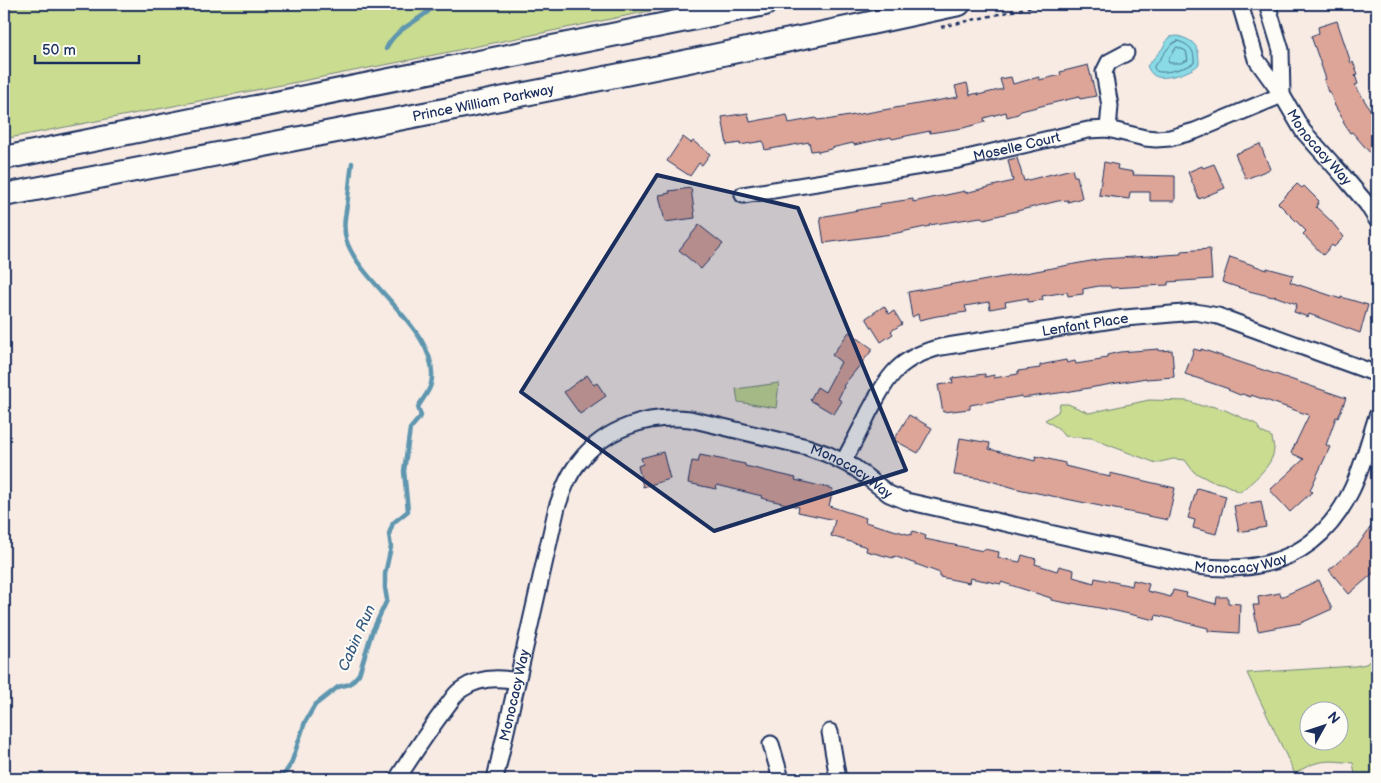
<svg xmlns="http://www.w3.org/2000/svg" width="1381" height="783" viewBox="0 0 1381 783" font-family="'Balsamiq Sans',sans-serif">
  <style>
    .green { fill: #c9dc90; stroke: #728677; fill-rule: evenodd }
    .water { fill: #8adbe5; stroke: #5e96af }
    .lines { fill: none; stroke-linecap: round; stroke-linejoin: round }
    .shore { stroke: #477494; stroke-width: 1 }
    .stream { stroke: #5e96af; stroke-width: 4.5 }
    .building { fill: #dda598; stroke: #1b2f5e }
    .minor-casing { stroke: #1b2f5e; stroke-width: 19 }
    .highway-casing { stroke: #1b2f5e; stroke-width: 26 }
    .path { stroke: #1b2f5e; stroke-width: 2.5; stroke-dasharray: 4 4; stroke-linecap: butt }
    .minor { stroke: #fdfcf7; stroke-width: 15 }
    .highway { stroke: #fdfcf7; stroke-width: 22 }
    .marked { fill: #1b2f5e; fill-opacity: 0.2; stroke: #1b2f5e; stroke-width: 4; stroke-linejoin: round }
    .labels { text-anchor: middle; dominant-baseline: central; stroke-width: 4; stroke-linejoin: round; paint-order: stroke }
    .street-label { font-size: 14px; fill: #1b2f5e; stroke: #fdfcf7 }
    .water-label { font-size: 15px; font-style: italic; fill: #375a80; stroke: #fdfcf7 }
  </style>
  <rect width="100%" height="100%" fill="#f7ebe4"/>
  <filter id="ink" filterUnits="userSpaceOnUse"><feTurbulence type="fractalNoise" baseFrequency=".02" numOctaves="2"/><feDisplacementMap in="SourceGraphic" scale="10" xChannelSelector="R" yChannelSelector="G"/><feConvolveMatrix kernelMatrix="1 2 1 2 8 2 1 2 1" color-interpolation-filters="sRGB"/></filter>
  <g filter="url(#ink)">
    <g class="green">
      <path d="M4 4H684L405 61 4 139Z"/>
      <path d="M779 383 776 408 738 402 736 389Z"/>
      <path d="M1149 400 1188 401 1202 406H1211L1225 410 1256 424 1261 432 1272 437C1272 441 1274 446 1274 449 1274 465 1251 483 1240 492L1224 484 1211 481 1194 472 1185 460 1173 459 1156 463 1111 446 1092 438 1064 436 1058 428 1045 420 1058 412 1060 404H1068L1089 413Z"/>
      <path d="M1377 655V779H1356L1353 763C1328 760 1316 759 1295 774L1247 673 1355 666 1366 664ZM1338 710V740H1308V710Z"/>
    </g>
    <path class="water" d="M1178 36C1195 41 1199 46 1199 64 1193 72 1163 81 1155 76 1151 74 1149 70 1147 66L1162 49 1166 42 1170 37Z"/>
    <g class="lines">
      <g class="shore">
        <path d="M1178 41C1190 45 1195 50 1194 63 1189 67 1168 73 1161 72 1157 72 1156 71 1154 68V66C1162 59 1169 42 1178 41Z"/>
        <path d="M1177 47 1186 51 1188 60 1181 63H1169L1168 60Z"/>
      </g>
      <g class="stream">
        <path d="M386 49C395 27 422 21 436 4"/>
        <path d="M281 779 291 764 305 722 315 705 338 687 350 684 359 674 372 632 387 600 385 588V574L391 547 389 534 393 523 408 511 404 471 410 429 421 416 418 407C422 400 429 392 431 384 443 333 359 284 346 239 343 226 345 217 347 205 349 191 350 177 352 163"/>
      </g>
    </g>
    <g class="building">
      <path d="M1337 21 1351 63 1353 62 1358 74 1355 75 1358 84 1355 85 1377 121V161L1352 132 1350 133 1343 122 1344 121 1335 106 1330 92H1328L1324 80 1326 79 1311 36 1319 33 1318 27Z"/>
      <path d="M1088 65 1096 96 1080 99 1079 97 1057 102 1021 111 1018 114 1007 117 1006 112 984 118 985 122 963 128 930 133V131L892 139 891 137 854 145 853 143 831 148V149L818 152V150L811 151 809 142 765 150 763 141 740 145V143L727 145 722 117 748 113 750 122 787 115 789 123 816 118 817 120 826 119V120L958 97 955 86 967 83 970 95 978 93V95L1003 89 1000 79 1011 77 1013 84 1039 77V80L1061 75 1060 72Z"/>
      <path d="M683 137 691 143 693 141 710 154 702 165 699 163 690 176 667 161Z"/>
      <path d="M1260 144 1270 169 1246 179 1235 154Z"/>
      <path d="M1017 158 1024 181 1072 169 1074 176H1077L1082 198 1068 202V200L1058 201 984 219 981 217 929 225 930 226 892 234 824 243 820 217 880 206 879 204 913 199V202L965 191V193L1013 181 1008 160Z"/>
      <path d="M1104 162 1118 165 1117 169 1134 172 1133 175 1175 176V201H1150V192H1130L1129 199 1099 195Z"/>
      <path d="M1214 164 1225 188 1199 199 1188 172 1202 166 1203 168Z"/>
      <path d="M1297 184 1302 188 1304 186 1319 201 1316 207 1331 221 1344 237 1334 247 1332 245 1323 255 1303 234 1306 231 1278 203Z"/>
      <path d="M691 188 695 218 665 222 659 195 670 193 669 191Z"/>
      <path d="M699 225 723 244 701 269 679 250Z"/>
      <path d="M1210 249 1212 279 1168 282V285L1146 286 1111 288 1110 286H1099L1083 289V294L1068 296 1067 292 1042 296 1043 300 1028 302V298L1005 302 1006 306 990 309 989 302 965 306 967 312 937 316 919 320 918 314 912 317 908 292 965 282V284L1102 259 1181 254V251Z"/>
      <path d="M1230 257 1267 270V268L1293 275 1290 282 1341 299V297L1368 305 1360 333 1309 314 1308 317 1294 312 1297 304 1274 296 1273 297 1249 291 1222 282Z"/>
      <path d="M884 306 889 314 894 311 902 324 891 331 893 334 881 342 866 318Z"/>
      <path d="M849 332 873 349 843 386 844 387 838 399 842 401 834 414 810 400 817 387 825 392 841 362 832 355Z"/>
      <path d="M1159 349V351L1172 350 1174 377 1146 379V378L1066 392 1022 398V396L970 405V409L943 412 938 385 953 383 952 378 985 374V377L994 375V378L1018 374V371L1040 368V365L1066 360 1067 363 1075 361 1076 364 1101 360V358L1107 357V355L1120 352Z"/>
      <path d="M1194 349 1201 351V349L1346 398 1338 418 1336 417 1326 445 1330 447 1310 490 1312 492 1290 512 1270 490 1304 459 1291 453 1309 415 1251 395V397L1242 394 1240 395 1228 390 1229 389 1185 374Z"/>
      <path d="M587 375 594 385 597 383 606 396 580 414 564 392Z"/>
      <path d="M909 415 932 428 918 453 894 440Z"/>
      <path d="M960 438 990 443 989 449 1035 461 1036 456 1065 463V466L1110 477V473L1175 488 1168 520 1018 489 984 479 954 475Z"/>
      <path d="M663 452 670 479 643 487 638 466 643 464 641 458Z"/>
      <path d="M700 455 745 464V466L796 478 795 480 833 489 829 506 866 518 865 522 911 535 913 531 926 536 925 539 983 551 984 549 999 552 998 558 1020 562 1022 555 1036 559 1035 564 1057 571 1059 566 1074 570 1073 577 1094 583 1095 578 1132 586 1133 580 1149 584 1147 591 1171 597 1173 590 1187 593 1186 596 1216 604 1217 597H1228V603L1240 604 1239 633 1208 631V628L1156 615 1155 620 1116 611 1072 603V604L1051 600V598L1001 582V584L970 578 969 583 940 577V573L894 556 893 558 866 551 867 547 831 536 835 520 798 512 799 507 761 498 762 496 717 485 716 489 688 483 692 461 698 462Z"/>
      <path d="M1197 488 1226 496 1216 534 1193 528 1195 520 1188 518Z"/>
      <path d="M1261 501 1266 527 1239 532 1234 506Z"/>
      <path d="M1377 518V570L1349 594 1329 570 1358 545Z"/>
      <path d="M1319 580 1332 609 1301 623 1258 631 1253 605H1259L1258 597 1280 593 1281 597Z"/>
    </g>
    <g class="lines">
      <g class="minor-casing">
        <g id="minor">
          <path id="s1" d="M1240 4 1256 59 1282 95 1303 131 1345 178 1367 204 1377 220"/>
          <path d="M1267 4 1281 50 1282 95"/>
          <path d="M1108 129 1110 106 1104 72 1109 62 1126 53"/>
          <path id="s2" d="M743 195 958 160 1088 130 1108 129 1145 138 1156 139 1170 138 1195 131 1282 95"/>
          <path id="s3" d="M844 461C852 445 861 429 869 412 889 375 898 358 941 347L1125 318 1195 312 1218 316 1377 374"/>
          <path d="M830 732 838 779"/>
          <path d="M771 744 781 779"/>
          <path d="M397 779C413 754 429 730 447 706 452 700 455 693 462 689 479 677 498 677 517 681"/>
          <path id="s4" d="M495 779 557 507C563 491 568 475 579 462 605 428 649 414 690 419L807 447 827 454 855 468 889 494 906 501 1197 566C1267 575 1321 555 1352 489 1363 466 1369 440 1377 416"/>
        </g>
      </g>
      <g class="highway-casing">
        <g id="highway">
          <path d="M4 158 765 4"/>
          <path id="s5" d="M4 195C323 134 642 73 959 4"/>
        </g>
      </g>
      <path class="path" d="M941 27 1044 4"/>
      <use href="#minor" class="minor"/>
      <use href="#highway" class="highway"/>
    </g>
  </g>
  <path class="marked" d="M657 175 798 208 906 470 714 531 521 392Z"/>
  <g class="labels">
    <g class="street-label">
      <text stroke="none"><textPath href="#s5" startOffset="488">Prince William Parkway</textPath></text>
      <text stroke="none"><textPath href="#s1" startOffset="166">Monocacy Way</textPath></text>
      <text stroke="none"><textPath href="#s2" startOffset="278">Moselle Court</textPath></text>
      <text stroke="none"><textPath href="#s3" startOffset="302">Lenfant Place</textPath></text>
      <text stroke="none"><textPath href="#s4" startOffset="625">Monocacy Way</textPath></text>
      <text stroke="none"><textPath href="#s4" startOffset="1030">Monocacy Way</textPath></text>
      <text stroke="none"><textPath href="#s4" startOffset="86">Monocacy Way</textPath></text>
    </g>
    <g class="water-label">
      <text transform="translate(357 638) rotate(-66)">Cabin Run</text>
    </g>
  </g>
  <rect width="1381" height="783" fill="none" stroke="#fdfcf7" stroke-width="20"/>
  <rect x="10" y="10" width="1361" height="763" fill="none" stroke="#1b2f5e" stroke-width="2" filter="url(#ink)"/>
  <g transform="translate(1324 726) rotate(50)"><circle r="24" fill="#fdfcf7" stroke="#a3aaba"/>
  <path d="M0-4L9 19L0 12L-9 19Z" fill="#1b2f5e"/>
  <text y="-8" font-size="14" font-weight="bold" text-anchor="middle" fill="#1b2f5e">N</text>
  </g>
  <path d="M35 55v8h104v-8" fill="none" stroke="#1b2f5e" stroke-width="2.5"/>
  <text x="42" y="55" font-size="15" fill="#1b2f5e" stroke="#fdfcf7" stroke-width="4" paint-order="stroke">50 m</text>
</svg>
